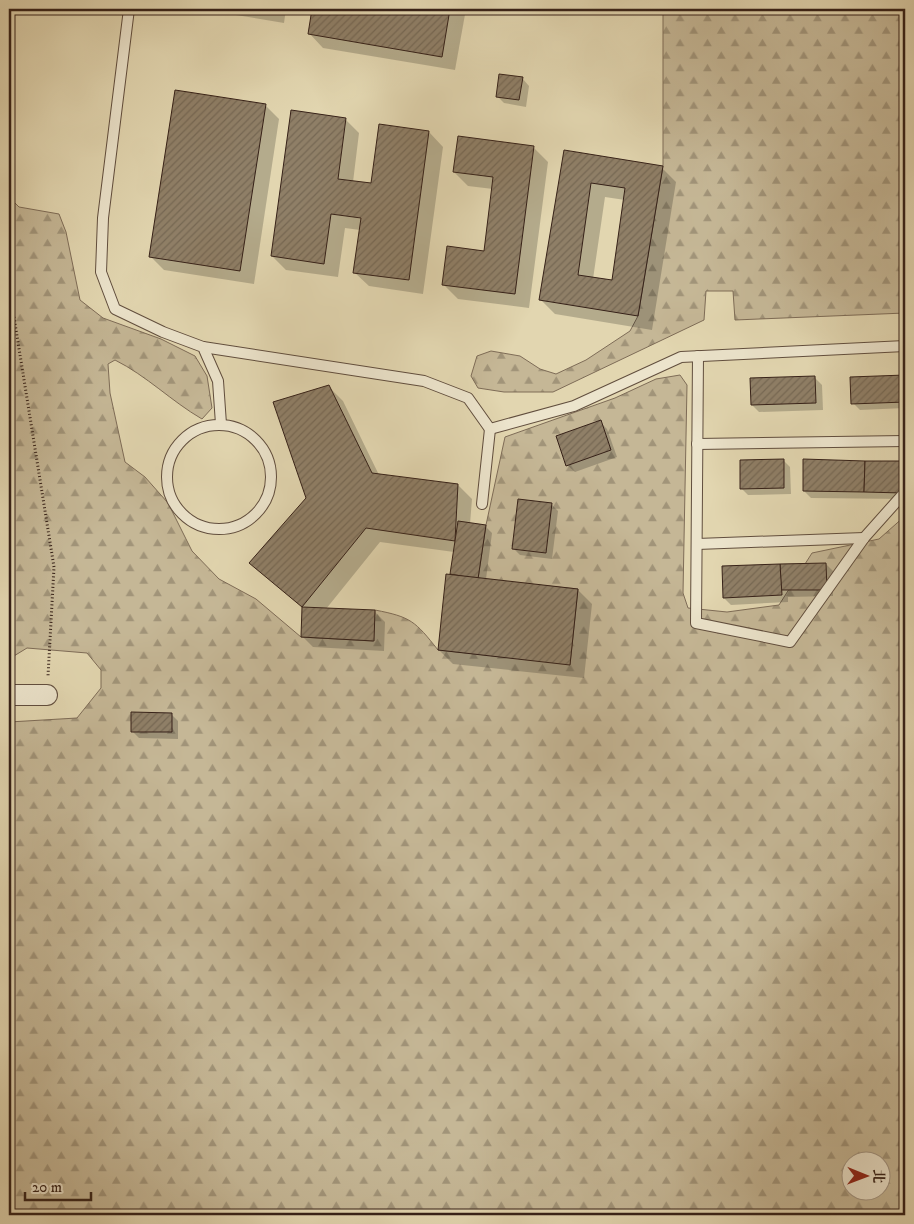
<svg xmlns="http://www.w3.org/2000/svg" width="914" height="1224" viewBox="0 0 914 1224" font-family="'IM FELL DW Pica','Noto Serif TC',serif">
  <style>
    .forest { fill: url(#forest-firs); stroke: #7e6c57; fill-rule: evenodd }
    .shadow { fill: #0003; fill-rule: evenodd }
    .building { fill: url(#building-hatch); stroke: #362118; fill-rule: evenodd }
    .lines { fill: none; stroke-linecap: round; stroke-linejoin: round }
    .lane-casing { stroke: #614e3e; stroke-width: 12 }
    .street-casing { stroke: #614e3e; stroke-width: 22 }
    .path { stroke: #362118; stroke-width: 3; stroke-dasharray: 1 2.5; stroke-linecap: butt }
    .lane { stroke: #ece4cc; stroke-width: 10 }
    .street { stroke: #ece4cc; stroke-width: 20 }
  </style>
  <defs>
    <pattern id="forest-firs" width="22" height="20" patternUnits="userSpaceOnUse" patternTransform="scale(1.25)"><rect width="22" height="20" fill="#c5b796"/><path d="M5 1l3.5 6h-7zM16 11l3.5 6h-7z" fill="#a19479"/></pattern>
    <pattern id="building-hatch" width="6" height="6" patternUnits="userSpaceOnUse" patternTransform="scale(1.25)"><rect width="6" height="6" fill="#8f7f67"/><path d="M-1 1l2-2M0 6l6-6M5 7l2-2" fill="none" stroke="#766854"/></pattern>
  </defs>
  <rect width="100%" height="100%" fill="#e2d6b0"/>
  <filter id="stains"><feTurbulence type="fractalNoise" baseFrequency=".004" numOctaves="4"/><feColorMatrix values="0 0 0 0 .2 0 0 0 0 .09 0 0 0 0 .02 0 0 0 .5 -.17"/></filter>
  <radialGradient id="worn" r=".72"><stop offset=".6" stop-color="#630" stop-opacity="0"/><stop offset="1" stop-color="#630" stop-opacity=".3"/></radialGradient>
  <g class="forest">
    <path d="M663 9H905V313L735 320 733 291H706L704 320 553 392H504L478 388 471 376 477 356 491 351 520 356 540 369 556 374 586 360 630 331 638 316 663 166Z"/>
    <path d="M9 197 19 207 59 214 66 232 80 300 103 318 161 339 195 356 207 376 212 408 202 419C171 401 147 376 115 360L108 364 110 393 125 462 145 477 168 503 192 551 219 579 256 599 301 637 373 641 375 610C411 617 415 621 438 650L570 664 578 589 478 579 486 525 505 437 615 398 656 379 680 375 687 385 683 593 688 608 727 612 779 605 812 553 879 539 905 516V1215H9V722L77 718 101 688V670L87 653 27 648 9 659ZM852 1162H882V1192H852Z"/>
  </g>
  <g class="shadow">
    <path d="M224 9H286L284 23 230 14Z"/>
    <path d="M313 9H466L455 70 323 48 309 33Z"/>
    <path d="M522 78 529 86 526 107 504 103 497 96Z"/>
    <path d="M265 105 279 119 254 284 164 270 150 256Z"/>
    <path d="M345 119 359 133 353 182 372 185 429 132 443 147 423 294 369 286 354 272 360 230 345 228 338 277 286 270 272 256Z"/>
    <path d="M534 148 548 162 529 308 458 299 444 285 485 252 493 189 468 186 454 172Z"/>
    <path d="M565 152 662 168 676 182 652 330 555 314 541 300ZM605 197 625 200 613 282 593 279Z"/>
    <path d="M905 376V408L860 410 853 403 852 378Z"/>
    <path d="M815 378 822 385 823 410 759 412 752 405Z"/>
    <path d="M329 387 343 401 379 475 458 485 472 499 470 524 485 526 492 533 486 579 578 590 592 604 584 678 453 664 439 650 454 552 380 542 326 609 374 611 385 622 384 651 313 647 303 637 304 609 250 563 308 499Z"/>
    <path d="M600 422 607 429 617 457 575 472 567 465Z"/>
    <path d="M783 460 790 467 791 494 748 495 741 488Z"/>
    <path d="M903 462 905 464V499L811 498 804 491Z"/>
    <path d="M551 504 558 511 552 559 520 555 513 548Z"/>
    <path d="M826 564 833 571V596L788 597V602L731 605 724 598Z"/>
    <path d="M171 714 178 721V739L139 738 132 731Z"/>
  </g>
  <g class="building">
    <path d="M312 9H450L442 57 308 34Z"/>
    <path d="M499 74 523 77 519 100 496 97Z"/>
    <path d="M175 90 266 104 240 271 149 257Z"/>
    <path d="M291 110 346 118 338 179 371 183 379 124 429 131 409 280 353 273 361 218 331 214 324 264 271 256Z"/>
    <path d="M458 136 534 146 515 294 442 285 447 246 484 251 493 177 453 172Z"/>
    <path d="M564 150 663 166 638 316 539 300ZM591 183 625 188 612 280 578 275Z"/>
    <path d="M905 375V402L851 404 850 377Z"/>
    <path d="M815 376 816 403 751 405 750 378Z"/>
    <path d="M329 385 372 473 458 484 455 541 366 528 302 607 249 563 306 498 273 402Z"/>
    <path d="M601 420 611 450 566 466 556 436Z"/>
    <path d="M784 459V488L740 489V460Z"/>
    <path d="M803 459 865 461 864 492 803 491Z"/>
    <path d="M865 461H904L903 493 864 492Z"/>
    <path d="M518 499 552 503 546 553 512 549Z"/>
    <path d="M458 521 486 525 478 579 450 574Z"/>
    <path d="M826 563 827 590H781L780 564Z"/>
    <path d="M780 564 782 595 723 598 722 566Z"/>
    <path d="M446 574 578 589 570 665 438 650Z"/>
    <path d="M302 607 375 610 374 641 301 637Z"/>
    <path d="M131 712 172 713V732H131Z"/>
  </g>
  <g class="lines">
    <g class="lane-casing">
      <g id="lane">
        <path d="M129 9 103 218 101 272 115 309 163 332 203 347 218 381 221 424"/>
        <path d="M203 347 424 381 468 398 490 429 574 406 681 357 905 346"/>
        <path d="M698 356 696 623 790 642 864 538 905 492"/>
        <circle cx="219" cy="477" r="52"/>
        <path d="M697 444 905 441"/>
        <path d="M482 504 490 429"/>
        <path d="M697 544 864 538"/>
      </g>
    </g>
    <g class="street-casing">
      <path id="street" d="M9 695H47"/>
    </g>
    <path class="path" d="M9 286 54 567 48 676"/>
    <use href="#lane" class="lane"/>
    <use href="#street" class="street"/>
  </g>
  <rect width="914" height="1224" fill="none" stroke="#e2d6b0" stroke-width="30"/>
  <rect x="10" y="10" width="894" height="1204" fill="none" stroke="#362118" stroke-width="2.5"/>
  <rect x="15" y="15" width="884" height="1194" fill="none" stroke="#362118"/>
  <g transform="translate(866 1176) rotate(91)"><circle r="24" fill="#ece4cc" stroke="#a39684"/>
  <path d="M0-4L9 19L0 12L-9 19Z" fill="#8f2418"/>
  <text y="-8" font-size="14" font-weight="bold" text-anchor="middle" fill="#362118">北</text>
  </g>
  <path d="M25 1192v8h66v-8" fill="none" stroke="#362118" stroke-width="2.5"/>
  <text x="32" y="1192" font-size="15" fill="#362118" stroke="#ece4cc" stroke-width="4" paint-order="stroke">20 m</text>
  <rect width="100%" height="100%" filter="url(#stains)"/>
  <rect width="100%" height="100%" fill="url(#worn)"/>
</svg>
